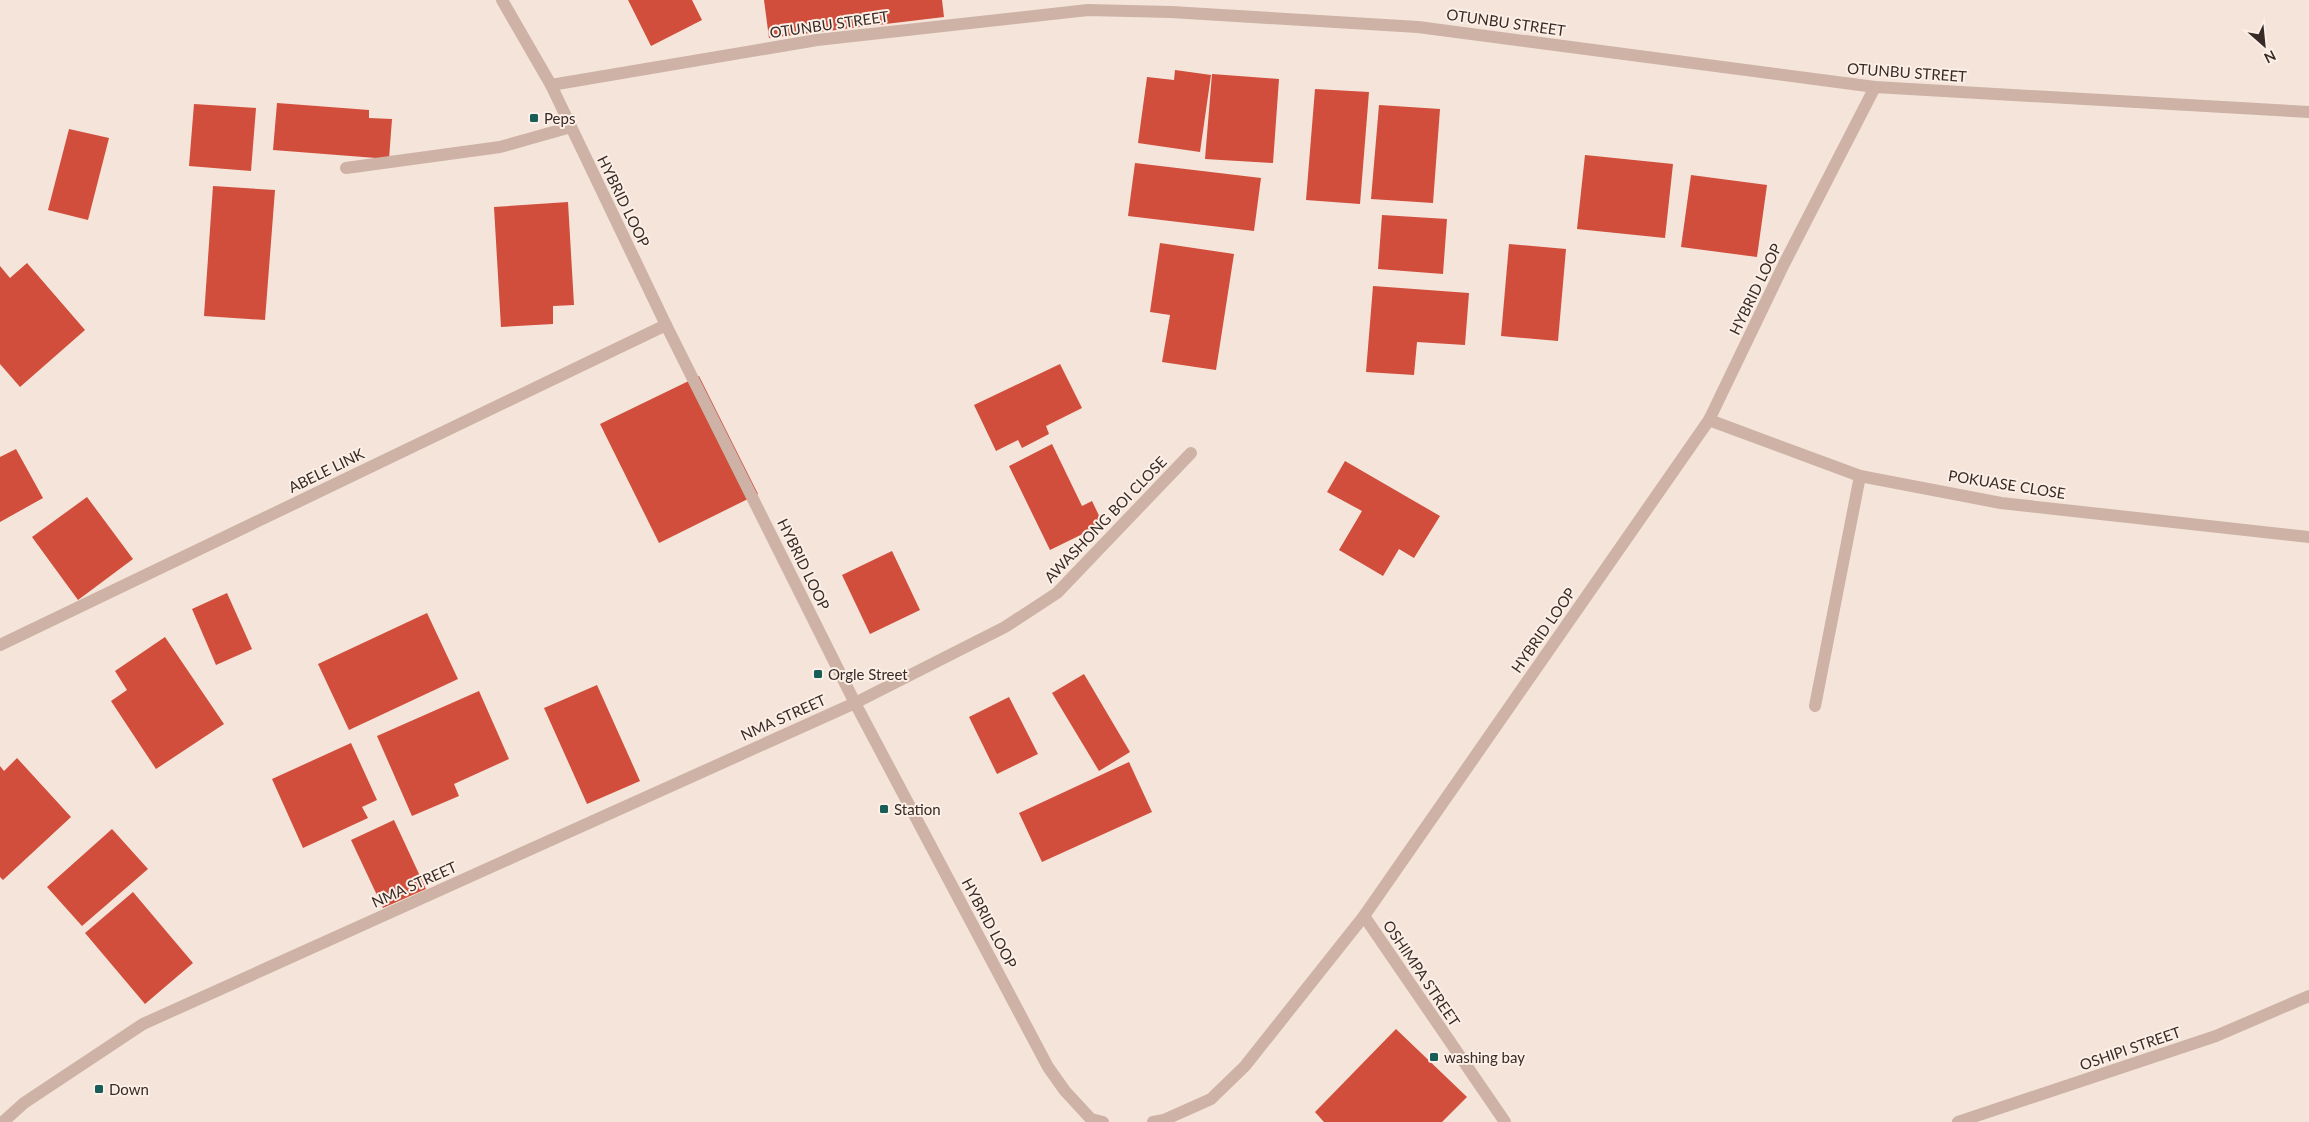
<svg xmlns="http://www.w3.org/2000/svg" width="2309" height="1122" viewBox="0 0 2309 1122" font-family="Lato,sans-serif">
  <style>
    .building { fill: #d04e3b }
    .lines { fill: none; stroke-linecap: round; stroke-linejoin: round }
    .minor { stroke: #cdb2a5; stroke-width: 12 }
    .poi-dot { fill: #195d59; stroke: #fbefe6; stroke-width: 2 }
    .labels { text-anchor: middle; dominant-baseline: central; stroke-width: 4; stroke-linejoin: round; paint-order: stroke }
    .street-label { font-size: 15px; fill: #382a27; stroke: #fbefe6 }
    .poi-label { font-size: 15px; fill: #382a27; stroke: #fbefe6; text-anchor: start }
  </style>
  <rect width="100%" height="100%" fill="#f4e4da"/>
  <g class="building">
    <path d="M628 0H692L702 20 651 46Z"/>
    <path d="M764 0H942L944 17 769 38Z"/>
    <path d="M1175 70 1211 75 1200 152 1138 143 1147 77 1174 80Z"/>
    <path d="M1212 74 1279 79 1273 163 1205 159Z"/>
    <path d="M1315 89 1369 92 1360 204 1306 200Z"/>
    <path d="M277 103 369 110V118L392 119 389 159 273 150Z"/>
    <path d="M194 104 256 108 251 171 189 166Z"/>
    <path d="M1379 105 1440 109 1433 203 1371 199Z"/>
    <path d="M69 129 109 138 88 220 48 210Z"/>
    <path d="M1585 155 1673 164 1665 238 1577 229Z"/>
    <path d="M1135 163 1261 178 1254 231 1128 216Z"/>
    <path d="M1691 175 1767 185 1757 257 1681 247Z"/>
    <path d="M213 186 275 190 265 320 204 316Z"/>
    <path d="M568 202 574 305 553 306V324L501 327 494 207Z"/>
    <path d="M1382 215 1447 219 1443 274 1378 269Z"/>
    <path d="M1160 243 1234 254 1216 370 1162 362 1170 315 1150 312Z"/>
    <path d="M1509 244 1566 249 1558 341 1501 336Z"/>
    <path d="M27 263 85 330 20 387 0 364V266L10 278Z"/>
    <path d="M1373 286 1469 293 1465 345 1417 342 1414 375 1366 372Z"/>
    <path d="M1060 364 1082 408 1046 426 1049 434 1022 448 1018 440 996 451 974 405Z"/>
    <path d="M699 376 758 494 659 543 600 424Z"/>
    <path d="M1052 444 1082 506 1092 501 1103 524 1050 550 1009 466Z"/>
    <path d="M16 449 43 498 0 522V457Z"/>
    <path d="M1345 461 1440 516 1414 558 1399 549 1383 576 1339 550 1362 511 1327 492Z"/>
    <path d="M87 497 133 559 78 600 32 537Z"/>
    <path d="M892 551 920 610 870 634 842 575Z"/>
    <path d="M227 593 252 649 216 665 192 609Z"/>
    <path d="M427 613 458 679 349 730 318 664Z"/>
    <path d="M165 637 224 724 156 769 111 701 127 690 115 671Z"/>
    <path d="M1084 674 1130 752 1099 771 1052 693Z"/>
    <path d="M597 685 640 781 587 804 544 708Z"/>
    <path d="M479 691 509 759 454 784 459 796 412 816 377 736Z"/>
    <path d="M1009 697 1038 754 997 774 969 717Z"/>
    <path d="M351 743 377 800 362 807 368 818 303 848 272 779Z"/>
    <path d="M17 758 71 817 3 880 0 877V766L4 771Z"/>
    <path d="M1129 762 1152 812 1042 862 1019 813Z"/>
    <path d="M394 820 426 889 383 908 351 840Z"/>
    <path d="M112 829 148 869 82 926 47 887Z"/>
    <path d="M133 892 193 963 145 1004 85 933Z"/>
    <path d="M1396 1029 1467 1097 1442 1122H1324L1315 1112Z"/>
  </g>
  <g class="lines">
    <g class="minor">
      <path d="M502 0 551 85 666 325 855 703 1048 1067 1065 1091 1091 1119 1103 1122"/>
      <path d="M551 85 817 40 1088 10 1171 12 1418 27 1875 87 2309 112"/>
      <path d="M346 168 500 147 571 127"/>
      <path d="M1709 420 1860 476 2001 503 2309 537"/>
      <path d="M0 645 666 325"/>
      <path d="M1815 706 1860 476"/>
      <path d="M1364 916 1505 1122"/>
      <path d="M3 1122 24 1103 143 1024 855 703 1005 627 1057 593 1191 453"/>
      <path d="M1153 1122 1164 1120 1211 1099 1245 1066 1364 916 1709 420 1784 264 1875 87"/>
      <path d="M1958 1122 2216 1036 2309 996"/>
    </g>
  </g>
  <g class="poi-dot">
    <rect x="529" y="113" width="10" height="10" rx="2.5"/>
    <rect x="813" y="669" width="10" height="10" rx="2.5"/>
    <rect x="879" y="804" width="10" height="10" rx="2.5"/>
    <rect x="1429" y="1052" width="10" height="10" rx="2.5"/>
    <rect x="94" y="1084" width="10" height="10" rx="2.5"/>
  </g>
  <g class="labels">
    <g class="street-label">
      <text transform="translate(1506 22) rotate(8)">OTUNBU STREET</text>
      <text transform="translate(829 24) rotate(-8)">OTUNBU STREET</text>
      <text transform="translate(1907 72) rotate(4)">OTUNBU STREET</text>
      <text transform="translate(624 201) rotate(64)">HYBRID LOOP</text>
      <text transform="translate(1755 289) rotate(-64)">HYBRID LOOP</text>
      <text transform="translate(326 470) rotate(-26)">ABELE LINK</text>
      <text transform="translate(2007 484) rotate(9)">POKUASE CLOSE</text>
      <text transform="translate(1105 519) rotate(-46)">AWASHONG BOI CLOSE</text>
      <text transform="translate(804 564) rotate(64)">HYBRID LOOP</text>
      <text transform="translate(1543 630) rotate(-55)">HYBRID LOOP</text>
      <text transform="translate(783 717) rotate(-24)">NMA STREET</text>
      <text transform="translate(414 884) rotate(-24)">NMA STREET</text>
      <text transform="translate(990 923) rotate(62)">HYBRID LOOP</text>
      <text transform="translate(1422 973) rotate(56)">OSHIMPA STREET</text>
      <text transform="translate(2130 1048) rotate(-19)">OSHIPI STREET</text>
    </g>
    <g class="poi-label">
      <text x="544" y="118">Peps</text>
      <text x="828" y="674">Orgle Street</text>
      <text x="894" y="809">Station</text>
      <text x="1444" y="1057">washing bay</text>
      <text x="109" y="1089">Down</text>
    </g>
  </g>
  <g transform="translate(2264 45) rotate(153)" stroke="#fbefe6" stroke-width="4" paint-order="stroke">
  <path d="M0-4L9 19L0 12L-9 19Z" fill="#382a27"/>
  <text y="-8" font-size="14" font-weight="bold" text-anchor="middle" fill="#382a27">N</text>
  </g>
</svg>
